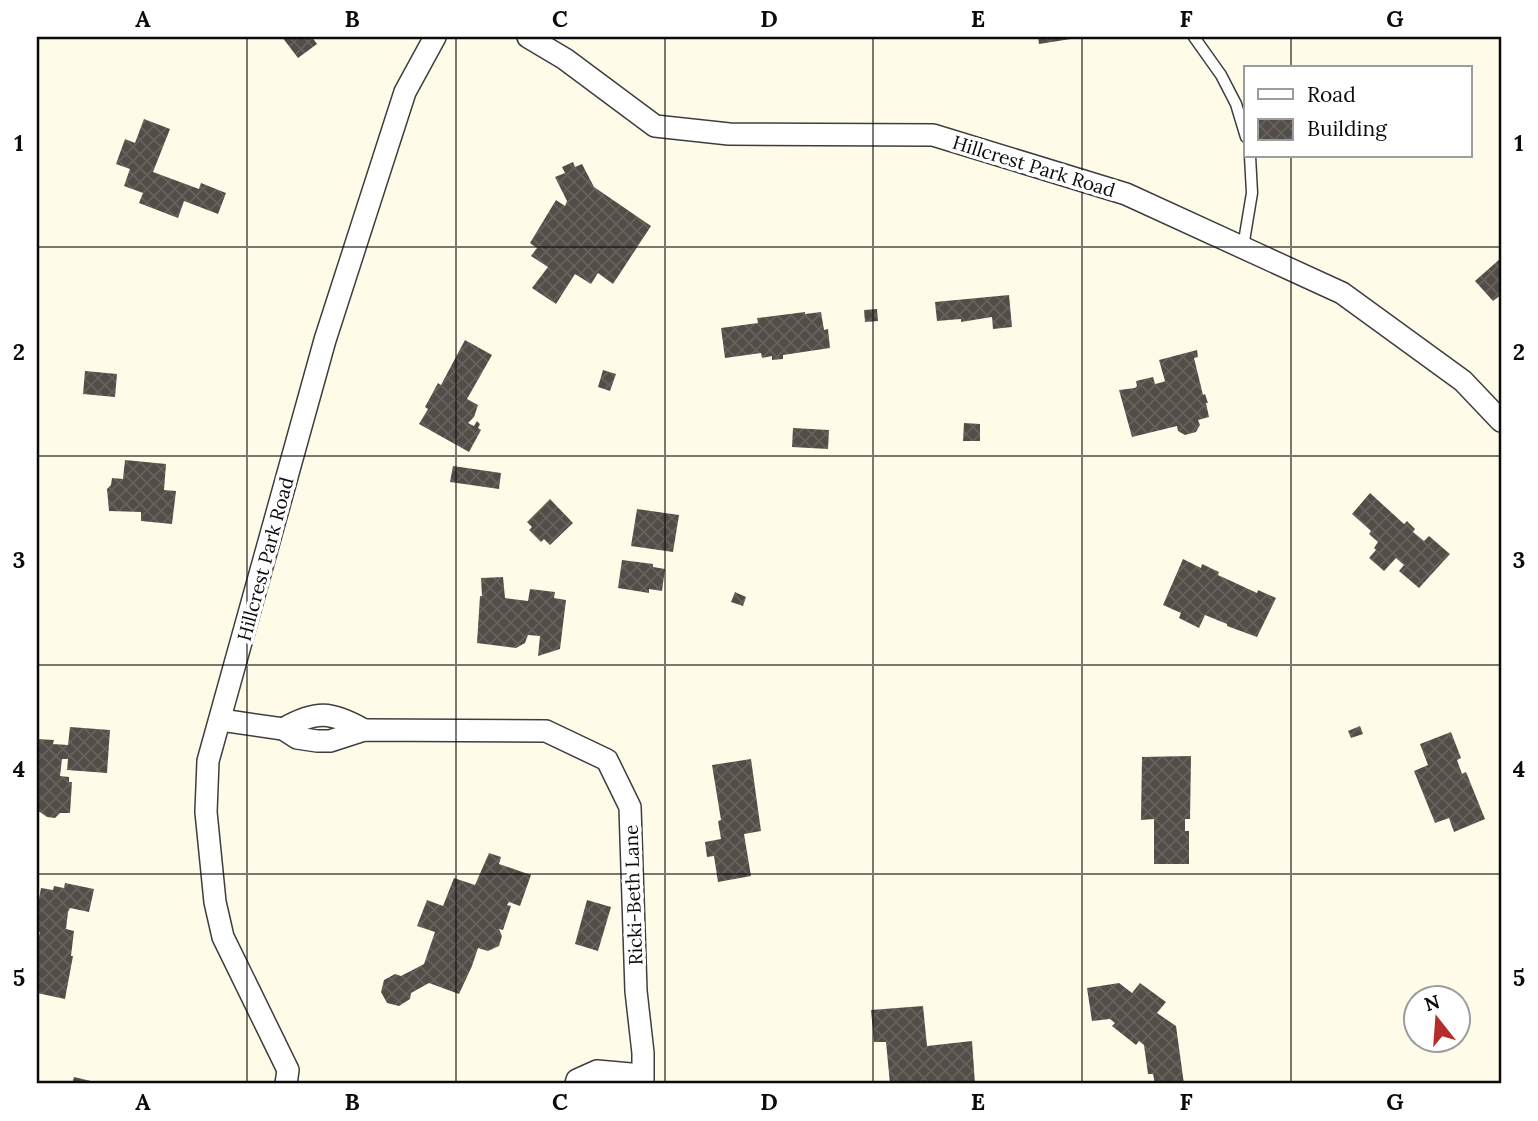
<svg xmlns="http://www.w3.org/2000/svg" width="1538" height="1121" viewBox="0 0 1538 1121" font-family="Lora,serif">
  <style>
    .building { fill: url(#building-cross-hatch) }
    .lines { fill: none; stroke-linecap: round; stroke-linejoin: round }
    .lane-casing { stroke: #3e3e3e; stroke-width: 13 }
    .street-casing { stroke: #3e3e3e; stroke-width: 24 }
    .lane { stroke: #fff; stroke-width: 10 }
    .street { stroke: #fff; stroke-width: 21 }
    .grid { fill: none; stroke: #0b0b0b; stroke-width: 2; stroke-opacity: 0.55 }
    .labels { text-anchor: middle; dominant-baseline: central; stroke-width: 7; stroke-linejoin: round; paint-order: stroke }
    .street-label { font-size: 19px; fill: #0b0b0b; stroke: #fff }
    .neatline { fill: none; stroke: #0b0b0b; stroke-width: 2.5 }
    .grid-label { font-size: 23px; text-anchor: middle; font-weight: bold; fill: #0b0b0b }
  </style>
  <defs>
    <pattern id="building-cross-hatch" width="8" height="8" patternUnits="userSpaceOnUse" patternTransform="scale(1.75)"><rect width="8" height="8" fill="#534d48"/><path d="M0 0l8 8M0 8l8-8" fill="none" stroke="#67625e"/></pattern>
  </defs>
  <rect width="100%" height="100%" fill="#fefce9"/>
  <g class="building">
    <path d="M282 37H312L317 44 298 58Z"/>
    <path d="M1038 37H1077V38L1039 44Z"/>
    <path d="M144 119 170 129 153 172 199 189 201 183 226 193 218 214 184 201 178 218 139 203 143 193 124 186 130 169 116 164 125 139 135 143Z"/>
    <path d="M573 162 575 167 582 164 594 187 651 226 613 284 598 273 591 284 575 274 556 304 532 288 548 267 531 256 537 248 530 243 556 200 565 206 567 201 555 177 565 173 562 167Z"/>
    <path d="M1501 258V295L1493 301 1475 281Z"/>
    <path d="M1009 295 1012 327 993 329 992 317 961 322V319L937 321 935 302Z"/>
    <path d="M877 309 878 321 865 322 864 310Z"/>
    <path d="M805 312V314L821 312 824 330 828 329 830 348 783 355V359L772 360V356L762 358 761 353 725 358 721 328 758 323 757 318Z"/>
    <path d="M465 340 492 355 467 399 478 405 474 417 468 423 474 426 477 421 480 424 478 428 481 430 469 452 419 424 428 409 425 407 438 383 441 385Z"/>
    <path d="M1197 350 1198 357 1194 358 1203 395 1205 394 1208 403H1206L1209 417 1198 420 1200 425 1196 432 1185 435 1178 431 1177 426 1132 437 1119 390 1135 388 1137 386 1136 381 1153 377 1155 384 1163 382 1165 381 1159 360Z"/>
    <path d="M603 370 616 374 610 391 598 387Z"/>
    <path d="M85 371 117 374 115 397 83 394Z"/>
    <path d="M964 423 980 424V441H963Z"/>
    <path d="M793 428 829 430 828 449 792 447Z"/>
    <path d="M125 460 166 464 164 490 176 491 172 524 141 521V512L109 511 107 489 111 485 112 478 123 479Z"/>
    <path d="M453 466 501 473 499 489 450 482Z"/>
    <path d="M1370 493 1404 524 1407 521 1415 529 1413 532 1424 541 1429 536 1450 554 1419 588 1399 571 1404 565 1396 558 1384 571 1369 558 1376 550 1374 548 1378 542 1369 534 1371 531 1352 514Z"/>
    <path d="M550 499 573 523 550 545 544 539 541 542 529 530 532 527 527 522Z"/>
    <path d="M637 509 679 515 673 552 631 546Z"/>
    <path d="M1183 559 1201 568 1202 564 1219 572 1218 575 1257 593 1258 590 1276 598 1257 637 1227 626V624L1205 615 1199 628 1179 618 1181 613 1163 605Z"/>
    <path d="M622 560 653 564V567L665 569 662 591 649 589V593L618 588Z"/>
    <path d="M503 577 505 598 528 601 530 589 555 592 554 598 566 600 560 649 538 656 540 636 528 635 525 643 516 648 477 643 480 596H482L481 578Z"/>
    <path d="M735 592 746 597 743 606 731 602Z"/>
    <path d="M1360 726 1363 734 1351 738 1348 731Z"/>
    <path d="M70 727 110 730 107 773 67 770 68 759H62L60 776 69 777V782H72L70 813H60L55 818 47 817 37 810V739L54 740 53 744 68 745Z"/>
    <path d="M1451 732 1461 758 1457 760 1462 774 1466 772 1485 819 1454 832 1449 818 1435 823 1414 771 1428 765 1420 744Z"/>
    <path d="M1191 756 1190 819H1185V831H1189V864H1154V819L1141 820 1142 757Z"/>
    <path d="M751 759 761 831 744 834 751 876 718 882 714 856 707 857 705 842 721 839 718 821 721 820 712 765Z"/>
    <path d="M489 853 501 857 499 864 531 875 520 906 509 902 507 905 511 906 503 930 499 929 502 936 499 946 488 951 478 948 472 966 459 994 429 983 411 993 410 999 399 1006 387 1003 381 992 384 980 395 974 401 976 424 964 435 932 417 926 427 900 443 906 454 878 475 885Z"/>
    <path d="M65 883 94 889 89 912 70 908 68 912 66 929 74 931 71 956H73L65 999 37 993V936H39L40 932 37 931V910L41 888 53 890 54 886 64 888Z"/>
    <path d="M587 900 611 907 598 951 575 944Z"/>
    <path d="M1119 983 1132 993 1140 983 1166 1002 1157 1013 1176 1026 1184 1084H1155L1153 1074H1148L1144 1045 1139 1041 1136 1045 1112 1026 1115 1023 1110 1019 1092 1021 1087 988Z"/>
    <path d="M923 1006 927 1046 972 1041 975 1084H890L886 1042H874L871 1010Z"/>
    <path d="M74 1077 99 1083 98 1084H72Z"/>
  </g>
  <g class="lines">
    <g class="lane-casing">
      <g id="lane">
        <path d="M1194 37 1221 75 1236 104 1246 137"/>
        <path d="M1243 247 1252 193 1250 156"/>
      </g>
    </g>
    <g class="street-casing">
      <g id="street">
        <path d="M528 37 565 59 655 126 729 134 933 135 1126 194 1342 293 1463 381 1501 421"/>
        <path d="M221 720 283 729 297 738 317 741H330L364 730 546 731 607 760 630 807 636 991 643 1053V1084"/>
        <path d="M283 729C316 710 331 711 364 730"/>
        <path d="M286 1084 288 1070 223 937 215 902 206 812 208 761 325 340 405 92 435 37"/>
        <path d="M576 1084 577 1080 597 1071 642 1075"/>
      </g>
    </g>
    <use href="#lane" class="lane"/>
    <use href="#street" class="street"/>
  </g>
  <path class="grid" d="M247 37V1084M456 37V1084M665 37V1084M873 37V1084M1082 37V1084M1291 37V68M1291 156V1084M37 247H1501M37 456H1501M37 665H1501M37 874H1501"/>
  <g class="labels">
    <g class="street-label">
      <text transform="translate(1034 166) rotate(17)">Hillcrest Park Road</text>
      <text transform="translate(265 559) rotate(-75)">Hillcrest Park Road</text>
      <text transform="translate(633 895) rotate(-92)">Ricki-Beth Lane</text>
    </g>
  </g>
  <rect width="1538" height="1121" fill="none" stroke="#ffffff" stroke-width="77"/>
  <rect x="1244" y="66" width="228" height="91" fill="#ffffff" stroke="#9d9d9d" stroke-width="2"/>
  <rect x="1258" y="89" width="35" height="10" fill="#ffffff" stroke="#9d9d9d" stroke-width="2"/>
  <text x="1307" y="102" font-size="21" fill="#0b0b0b">Road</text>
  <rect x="1258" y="119" width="35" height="21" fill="url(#building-cross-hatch)" stroke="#9d9d9d" stroke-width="2"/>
  <text x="1307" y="136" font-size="21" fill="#0b0b0b">Building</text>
  <g transform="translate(1437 1019) rotate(343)"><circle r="33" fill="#ffffff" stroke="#9d9d9d" stroke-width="2"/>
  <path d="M0-5L12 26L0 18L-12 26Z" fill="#b42d2a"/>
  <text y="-10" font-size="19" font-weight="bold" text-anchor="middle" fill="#0b0b0b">N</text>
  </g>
  <rect x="38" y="38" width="1462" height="1044" class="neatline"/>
  <g class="grid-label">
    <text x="143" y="27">A</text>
    <text x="352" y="27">B</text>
    <text x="560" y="27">C</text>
    <text x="769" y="27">D</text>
    <text x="978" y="27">E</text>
    <text x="1186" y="27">F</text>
    <text x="1395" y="27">G</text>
    <text x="19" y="151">1</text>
    <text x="1519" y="151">1</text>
    <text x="19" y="360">2</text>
    <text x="1519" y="360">2</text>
    <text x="19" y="568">3</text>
    <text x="1519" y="568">3</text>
    <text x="19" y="777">4</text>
    <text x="1519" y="777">4</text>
    <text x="19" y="986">5</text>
    <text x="1519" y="986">5</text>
    <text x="143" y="1110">A</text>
    <text x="352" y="1110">B</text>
    <text x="560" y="1110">C</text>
    <text x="769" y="1110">D</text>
    <text x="978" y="1110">E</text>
    <text x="1186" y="1110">F</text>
    <text x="1395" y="1110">G</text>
  </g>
</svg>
